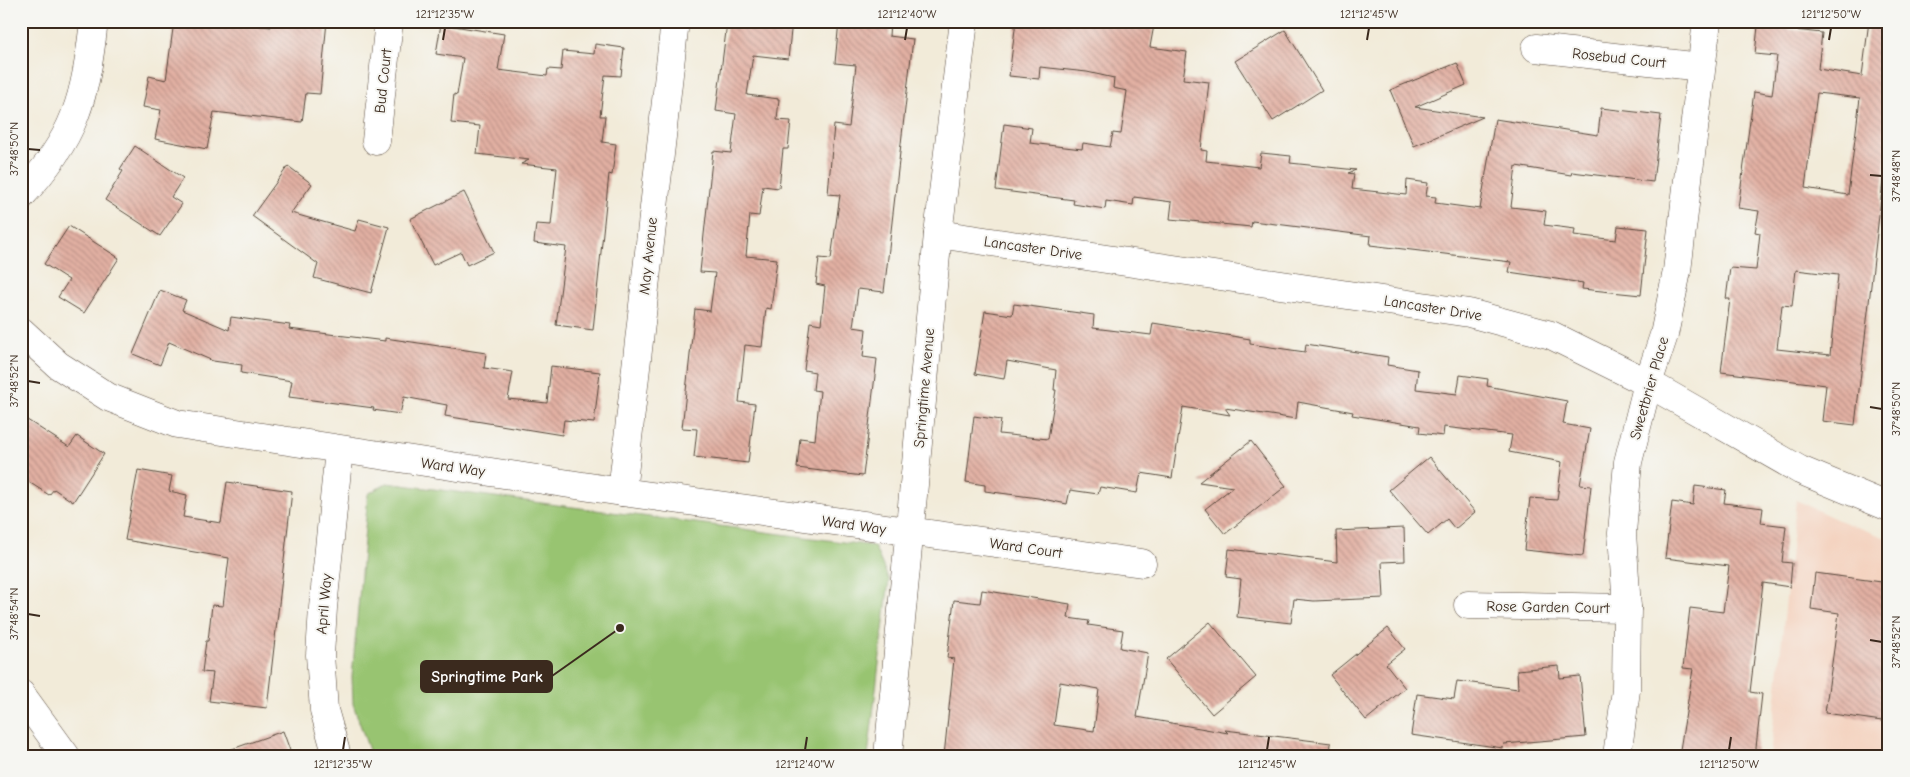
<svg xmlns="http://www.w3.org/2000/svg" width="1910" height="777" viewBox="0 0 1910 777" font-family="'Comic Neue',sans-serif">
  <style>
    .built { fill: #f4d3c0 }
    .green { fill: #98c471; stroke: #6a7748 }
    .building { fill: url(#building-back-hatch); fill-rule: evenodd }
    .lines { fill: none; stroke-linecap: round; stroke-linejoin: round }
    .minor-casing { stroke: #56473a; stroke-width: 29 }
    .motorway-casing { stroke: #56473a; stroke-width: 29 }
    .minor { stroke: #fff; stroke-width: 28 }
    .motorway { stroke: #fff; stroke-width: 28 }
    .ticks { fill: none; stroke: #3b2a1e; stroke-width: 2 }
    .labels { text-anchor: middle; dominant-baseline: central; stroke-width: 4; stroke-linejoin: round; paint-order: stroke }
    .street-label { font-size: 15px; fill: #3b2a1e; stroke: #f6f6f2 }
    .leader { fill: none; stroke: #3b2a1e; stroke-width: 2 }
    .callout-dot { fill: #3b2a1e; stroke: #f6f6f2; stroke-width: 2 }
    .callout { fill: #3b2a1e; stroke: #3b2a1e; stroke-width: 2 }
    .callout-label { font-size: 16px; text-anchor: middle; font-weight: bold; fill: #fff }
    .neatline { fill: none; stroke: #3b2a1e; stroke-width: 2 }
    .ticks-label { font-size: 12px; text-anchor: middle; fill: #3b2a1e }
  </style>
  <defs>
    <pattern id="building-back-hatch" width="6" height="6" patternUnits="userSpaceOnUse" patternTransform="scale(1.25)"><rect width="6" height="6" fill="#e2b0a3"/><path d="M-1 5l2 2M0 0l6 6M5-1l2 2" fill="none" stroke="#b88f84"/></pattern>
  </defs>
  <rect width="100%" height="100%" fill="#f6f6f2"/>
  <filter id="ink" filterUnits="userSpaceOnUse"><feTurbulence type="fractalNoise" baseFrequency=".02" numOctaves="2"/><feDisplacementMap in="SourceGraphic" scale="10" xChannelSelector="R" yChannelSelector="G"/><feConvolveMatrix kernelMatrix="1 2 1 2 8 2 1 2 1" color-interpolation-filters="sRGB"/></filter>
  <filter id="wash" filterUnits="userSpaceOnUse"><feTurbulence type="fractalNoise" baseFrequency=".0096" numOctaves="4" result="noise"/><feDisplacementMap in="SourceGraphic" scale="20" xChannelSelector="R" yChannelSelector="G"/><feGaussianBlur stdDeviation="1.12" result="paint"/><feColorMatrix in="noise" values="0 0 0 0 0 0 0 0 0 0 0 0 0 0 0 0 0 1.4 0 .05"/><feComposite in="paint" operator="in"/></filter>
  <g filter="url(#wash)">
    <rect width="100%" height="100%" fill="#f2ebd9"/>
    <path class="built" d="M1796 500 1838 520 1889 539V756H1770Z"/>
    <path class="green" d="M387 483 874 546 889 580 868 756H371L353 704 352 677 368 494Z"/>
    <g id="blocks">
      <g class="building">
        <path d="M174 21H216L271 27 272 21H327L320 94 306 93 302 122 214 112 207 149 155 139 161 110 143 107 149 76 166 80Z"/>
        <path d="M755 21H792L788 59 753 55 747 95 779 99 777 120 791 121 788 149H783L779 188 763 186 759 216 750 215 746 256 777 259 771 309 766 308 762 347 745 345 739 402 755 404 748 463 694 457 697 429 682 428 695 309 710 311 715 273 700 272 713 151 731 153 736 114 716 111 727 23 754 26Z"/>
        <path d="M839 21H890L889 36 913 39 884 292 858 289 853 327 866 329 863 357 877 359 863 476 797 468 800 438 815 440 820 391 813 390 815 372 804 370 810 322 821 324 825 286 816 284 819 258 831 259 840 195 828 194 834 125 849 127 856 65 835 63Z"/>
        <path d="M1016 21H1129L1154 25 1150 47 1187 52 1183 79 1209 82 1201 150 1207 151 1206 161 1259 167 1261 153 1291 156 1290 163 1356 170 1348 173 1354 174 1352 189 1406 195 1407 180 1428 183 1426 196 1436 197 1435 203 1480 209 1495 119 1598 135 1601 108 1661 115 1653 182 1572 172 1571 175 1516 166 1511 207 1546 211 1544 225 1575 229 1574 235 1616 240 1618 226 1648 229 1641 295 1582 289 1583 283 1509 272 1511 262 1370 245 1371 236 1252 221 1251 227 1170 219 1172 202 1134 197 1133 205 1106 201 1105 209 1073 204 1074 200 996 190 1004 124 1032 128 1030 143 1082 149 1083 143 1110 147 1113 133 1121 134 1127 91 1113 88 1114 78 1087 72 1040 67 1039 79 1009 76Z"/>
        <path d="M1869 21 1889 23V128L1855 425 1822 421 1826 385 1721 372 1730 299H1726L1730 268 1756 270 1760 233 1755 232 1759 211 1738 208 1754 92 1772 95 1777 56 1755 54 1758 26 1822 33 1818 69 1862 76ZM1817 93 1860 98 1848 195 1805 188ZM1796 270 1838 275 1830 355 1777 349 1782 305 1792 306Z"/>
        <path d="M441 24 504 34 498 70 547 76 548 69 561 70 563 51 594 54 595 44 624 48 621 76 605 75 600 116H605L602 142 616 144 612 175 609 174 593 330 556 325 566 247 534 243 536 224 551 225 557 168 521 164 529 160 477 154 480 126 451 123 454 94 457 95 463 58 436 54Z"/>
        <path d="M1285 30 1322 90 1273 121 1235 61Z"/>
        <path d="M1457 63 1466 85 1415 107 1483 117 1414 146 1390 90Z"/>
        <path d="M135 146 183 178 171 197 182 204 160 236 105 200 123 171 120 169Z"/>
        <path d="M288 166 312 184 291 213 355 231 359 219 389 227 371 293 314 278 318 264 252 216Z"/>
        <path d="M464 192 494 252 467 265 461 252 433 265 410 219Z"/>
        <path d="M69 226 119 258 84 313 58 297 69 280 44 264Z"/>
        <path d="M160 290 186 300 182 310 229 330 231 317 290 325 289 329 385 341V338L486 353 484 368 513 372 508 399 547 403 551 366 600 372 594 423 564 420 562 435 445 416 447 405 404 397 400 414 373 410 374 408 289 397 292 381 241 373 242 365 213 361 169 342 160 365 133 354Z"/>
        <path d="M1014 304 1094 315 1093 328 1151 335 1153 323 1250 339V344L1305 352 1306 344 1388 357 1387 365 1418 370 1416 389 1457 394 1460 375 1488 379 1487 386 1567 401 1563 424 1590 429 1580 485 1591 486 1583 556 1524 550 1530 498 1557 500 1562 462 1509 452 1512 435 1444 427 1443 436 1419 433 1420 426 1352 415 1353 412 1298 402 1296 419 1225 408 1230 415 1183 407 1172 478 1141 473 1137 493 1100 487 1098 494 1070 490 1067 504 1038 498 985 491V485L966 482 974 416 1001 420 999 434 1048 439 1056 390H1054L1056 370 1007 361 1004 379 975 374 985 311 1012 315Z"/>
        <path d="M21 416 69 447 77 436 104 454 73 502 54 489 49 495 21 477Z"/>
        <path d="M1251 441 1286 486 1225 534 1205 509 1233 487 1199 482Z"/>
        <path d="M1429 457 1475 512 1455 529 1447 519 1428 535 1389 490Z"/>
        <path d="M138 470 172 476 169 491 187 495 183 517 221 523 227 482 292 491 267 708 209 701 213 673 202 672 206 641H208L212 605 223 606 229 558 125 540Z"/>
        <path d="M1695 486 1726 490 1724 503 1763 508 1761 523 1786 526 1782 562 1792 563 1790 587 1763 583 1750 692 1762 694 1755 756H1679L1693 669 1683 668 1690 608 1723 612 1729 566 1665 558 1672 502 1693 505Z"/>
        <path d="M1404 528 1405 561 1382 562 1384 598 1314 601 1294 599 1291 623 1237 617 1241 579 1226 577 1229 549 1337 562 1336 531Z"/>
        <path d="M1815 573 1889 583V722L1825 713 1839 613 1811 609Z"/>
        <path d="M982 590 1070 604 1068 618 1089 621 1088 625 1123 630 1120 648 1148 653 1137 717 1228 733 1225 730 1331 743 1330 756H944L954 659 947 658 954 600 980 603ZM1060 682 1099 689 1094 731 1054 725Z"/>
        <path d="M1210 622 1256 677 1212 714 1166 659Z"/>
        <path d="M1388 628 1405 649 1386 664 1405 688 1366 720 1330 675Z"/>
        <path d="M1559 666 1560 678 1580 676 1586 737 1504 744 1503 748 1411 735 1417 694 1454 699 1457 681 1518 689 1517 670Z"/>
        <path d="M283 731 292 756H221V753Z"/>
      </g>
    </g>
  </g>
  <g filter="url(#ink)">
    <use href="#blocks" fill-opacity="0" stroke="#56473a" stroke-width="1"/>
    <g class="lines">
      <g class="minor-casing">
        <g id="minor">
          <path d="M1536 48 1701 67"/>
          <path d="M376 141 389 21"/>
          <path d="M21 196C76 137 85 99 94 21"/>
          <path d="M938 234 1469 313 1551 335 1648 383 1800 470 1889 507"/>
          <path d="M21 331 58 365 108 397 177 424 622 492 1142 563"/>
          <path d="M622 492 675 21"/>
          <path d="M1468 605 1627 608"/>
          <path d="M337 756 324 710 320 655 323 608 339 450"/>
          <path d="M888 756 938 234 964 21"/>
          <path d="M1617 756 1626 690 1627 608 1622 533 1628 462 1648 383 1664 335 1677 271 1707 21"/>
        </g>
      </g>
      <g class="motorway-casing">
        <path id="motorway" d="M21 694 66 756"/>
      </g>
      <use href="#minor" class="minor"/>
      <use href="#motorway" class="motorway"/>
    </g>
  </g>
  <path class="ticks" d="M443 40 445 28M905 40 907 28M1367 40 1369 28M1829 40 1831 28M28 149 40 150M1870 175 1882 176M28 381 40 383M1870 407 1882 409M28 614 40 616M1870 640 1882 642M343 750 345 737M805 750 807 737M1267 750 1269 737M1729 750 1731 737"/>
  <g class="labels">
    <g class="street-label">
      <text transform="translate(1619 58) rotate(6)">Rosebud Court</text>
      <text transform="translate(383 81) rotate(-84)">Bud Court</text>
      <text transform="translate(1033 248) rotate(8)">Lancaster Drive</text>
      <text transform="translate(648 256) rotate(-84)">May Avenue</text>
      <text transform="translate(1433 308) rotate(9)">Lancaster Drive</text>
      <text transform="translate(924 388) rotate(-85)">Springtime Avenue</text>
      <text transform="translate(1649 388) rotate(-74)">Sweetbrier Place</text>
      <text transform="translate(453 467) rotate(8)">Ward Way</text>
      <text transform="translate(854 525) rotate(8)">Ward Way</text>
      <text transform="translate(1026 548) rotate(8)">Ward Court</text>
      <text transform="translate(324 604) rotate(-85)">April Way</text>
      <text transform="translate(1548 607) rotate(1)">Rose Garden Court</text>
    </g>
  </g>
  <path class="leader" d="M620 628L552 676"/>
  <circle class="callout-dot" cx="620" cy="628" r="5"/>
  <rect class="callout" x="421" y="661" width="131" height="31" rx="5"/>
  <g class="callout-label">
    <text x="487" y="682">Springtime Park</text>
  </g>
  <rect width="1910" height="777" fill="none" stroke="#f6f6f2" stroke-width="55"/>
  <rect x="28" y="28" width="1854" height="722" class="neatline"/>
  <g class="ticks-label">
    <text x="445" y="18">121°12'35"W</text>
    <text x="907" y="18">121°12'40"W</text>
    <text x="1369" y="18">121°12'45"W</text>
    <text x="1831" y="18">121°12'50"W</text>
    <text transform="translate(14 149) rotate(-90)" y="4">37°48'50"N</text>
    <text transform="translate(1896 176) rotate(-90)" y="4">37°48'48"N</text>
    <text transform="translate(14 381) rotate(-90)" y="4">37°48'52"N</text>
    <text transform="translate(1896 409) rotate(-90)" y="4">37°48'50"N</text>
    <text transform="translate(14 614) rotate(-90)" y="4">37°48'54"N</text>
    <text transform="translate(1896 642) rotate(-90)" y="4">37°48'52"N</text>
    <text x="343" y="768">121°12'35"W</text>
    <text x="805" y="768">121°12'40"W</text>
    <text x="1267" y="768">121°12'45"W</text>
    <text x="1729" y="768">121°12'50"W</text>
  </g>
</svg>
